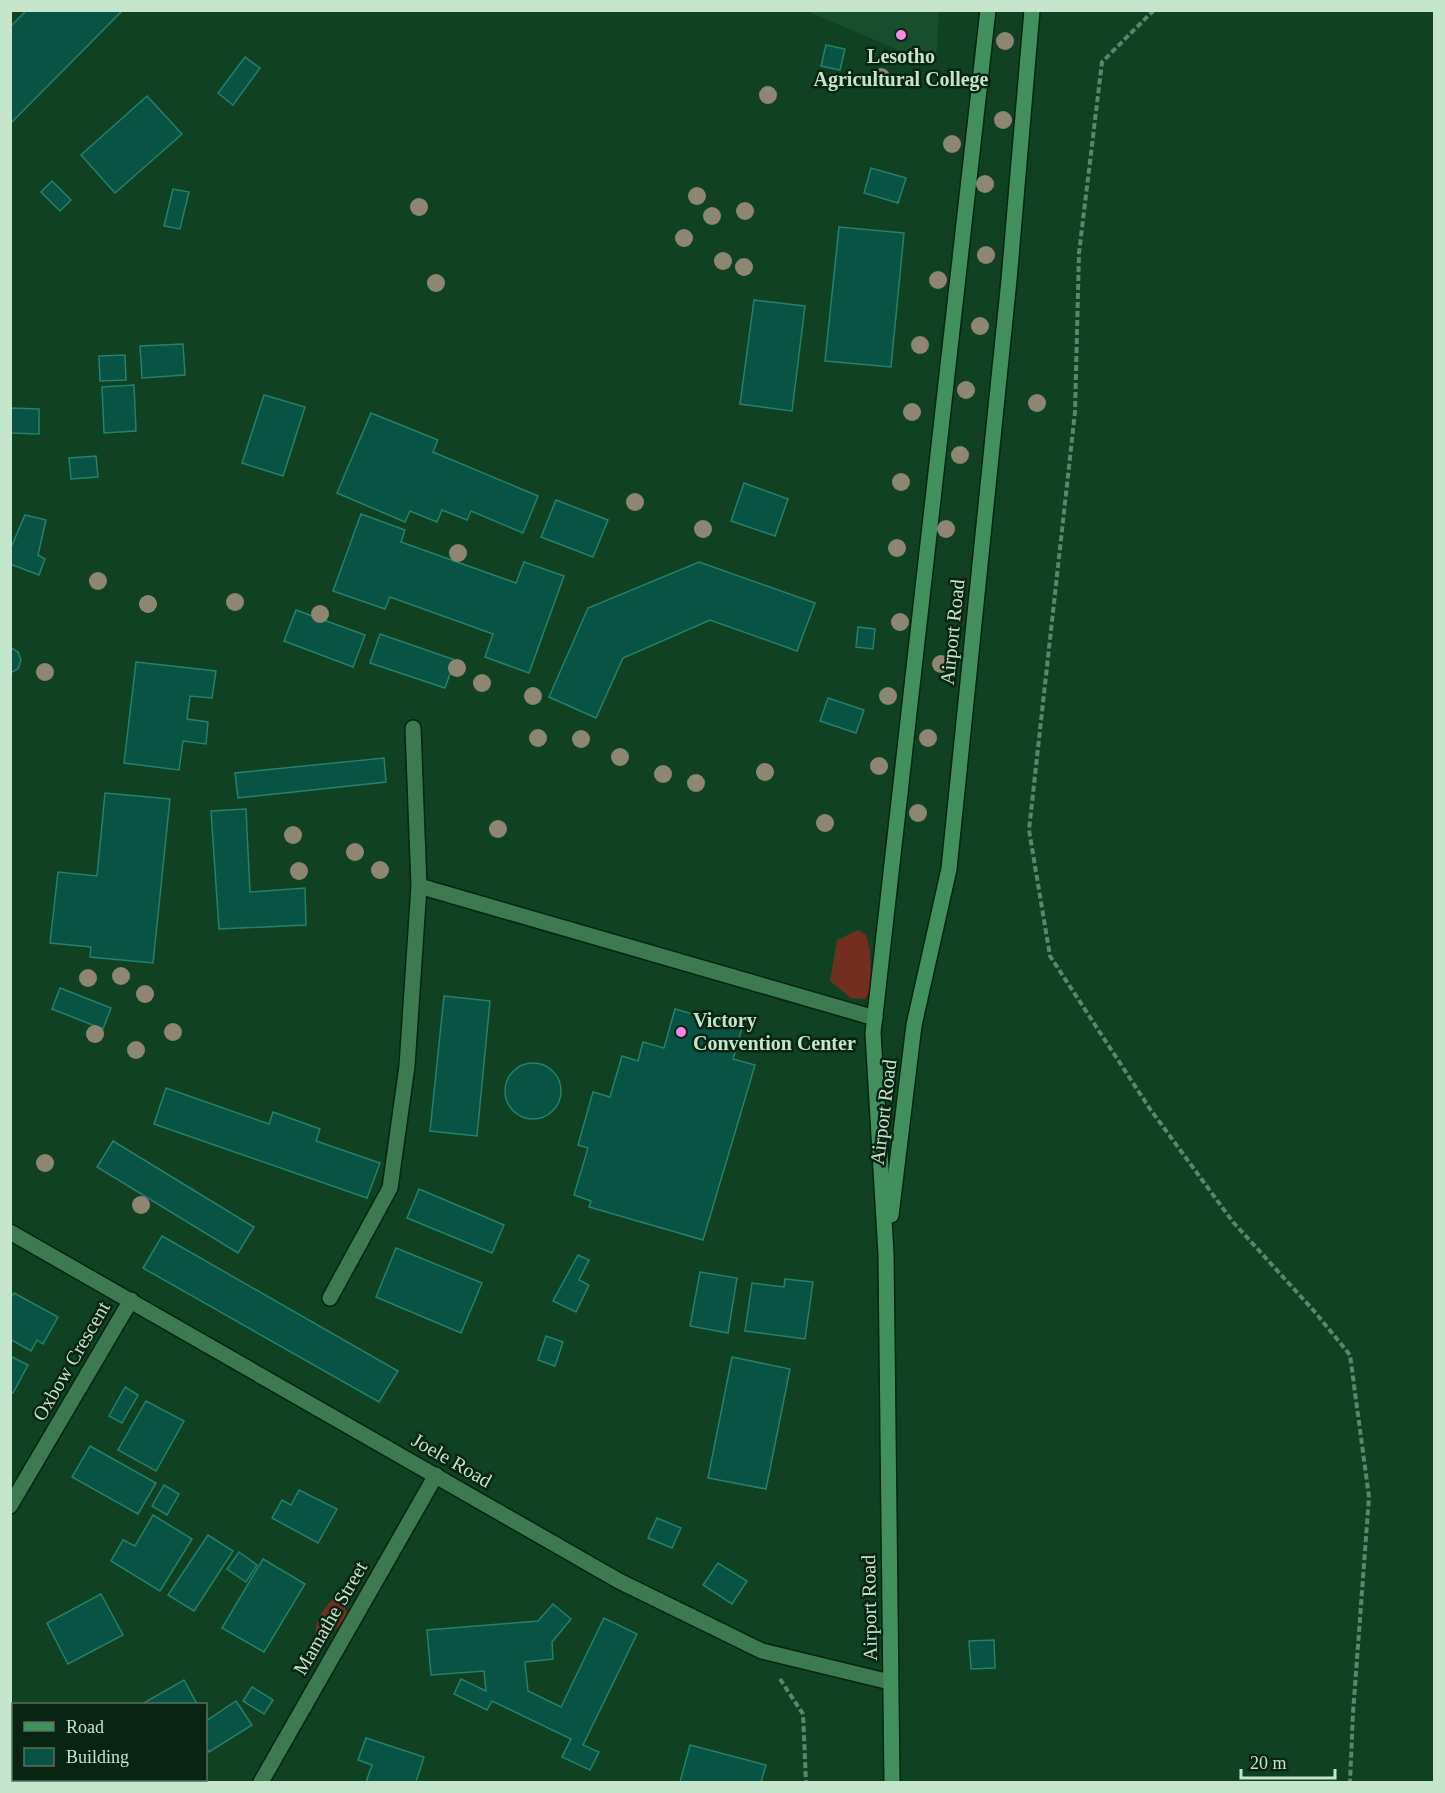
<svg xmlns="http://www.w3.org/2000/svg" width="1445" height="1793" viewBox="0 0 1445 1793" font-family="'Times New Roman',serif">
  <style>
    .built { fill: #184e2e }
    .green { fill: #732e20 }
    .building { fill: #085343; stroke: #26806a; stroke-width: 1.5 }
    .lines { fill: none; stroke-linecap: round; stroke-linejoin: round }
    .street-casing { stroke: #042510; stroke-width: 18 }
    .secondary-casing { stroke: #042510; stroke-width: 18 }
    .path { stroke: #5c856a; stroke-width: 4; stroke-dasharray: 6 3; stroke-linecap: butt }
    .street { stroke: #3d7a51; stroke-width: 15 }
    .secondary { stroke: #42905d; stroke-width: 15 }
    .tree { fill: #8d8672 }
    .poi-dot { fill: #f987e8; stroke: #0a2413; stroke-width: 2 }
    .labels { text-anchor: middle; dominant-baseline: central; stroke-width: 5; stroke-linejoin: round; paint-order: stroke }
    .poi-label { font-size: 20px; font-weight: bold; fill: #c6e5cd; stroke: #0a2413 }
    .street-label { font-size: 20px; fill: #c6e5cd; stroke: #0a2413 }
  </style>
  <rect width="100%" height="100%" fill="#104123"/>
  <path class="built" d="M807 11H939L936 65 931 64Z"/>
  <g class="green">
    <path d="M858 930 866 935 870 952 871 989 865 999 851 998 830 981 837 940Z"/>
    <path d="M334 1598 343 1603 347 1614C339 1628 333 1634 316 1637 313 1623 324 1608 334 1598Z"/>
  </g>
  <g class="building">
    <path d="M27 10H123L10 124V27Z"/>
    <path d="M826 45 845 49 840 70 821 66Z"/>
    <path d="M245 57 260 68 233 105 218 93Z"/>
    <path d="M147 96 182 134 115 193 81 155Z"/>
    <path d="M871 168 906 178 898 203 864 193Z"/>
    <path d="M52 181 71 200 60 211 41 192Z"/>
    <path d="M173 189 189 192 180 229 164 226Z"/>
    <path d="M839 227 904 233 891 367 825 361Z"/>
    <path d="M754 300 805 306 792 411 740 404Z"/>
    <path d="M183 344 185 375 142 378 140 346Z"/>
    <path d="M125 355 126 380 100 381 99 356Z"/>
    <path d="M134 385 136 431 104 433 102 387Z"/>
    <path d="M264 395 305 407 283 476 242 463Z"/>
    <path d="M10 408 39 409V434L10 433Z"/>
    <path d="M371 413 438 440 433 452 538 496 523 533 471 511 467 520 442 510 437 522 410 511 405 522 337 493Z"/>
    <path d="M96 456 98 477 71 479 69 458Z"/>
    <path d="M744 483 788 499 775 536 731 521Z"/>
    <path d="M556 500 608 520 593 557 541 537Z"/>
    <path d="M361 514 405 530 401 542 516 583 524 562 564 576 529 673 485 657 493 634 390 597 385 609 333 591Z"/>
    <path d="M25 515 46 520 38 555 45 559 39 575 10 564V550Z"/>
    <path d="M699 562 815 603 797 651 710 620 623 658 596 718 549 697 588 608Z"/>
    <path d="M296 610 365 635 353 667 284 641Z"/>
    <path d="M858 627 875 629 873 649 856 647Z"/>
    <path d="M380 634 455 660 445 688 370 663Z"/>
    <path d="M10 647 18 652 21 660 18 669 10 673Z"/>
    <path d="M136 662 216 671 212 698 190 696 187 719 208 722 206 744 183 741 179 770 124 763Z"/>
    <path d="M828 698 864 710 856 733 820 721Z"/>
    <path d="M384 758 386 782 238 798 235 773Z"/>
    <path d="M105 793 170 799 153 963 90 957 91 947 50 943 58 872 97 876Z"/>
    <path d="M246 809 250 892 305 888 306 925 219 929 211 811Z"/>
    <path d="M60 988 111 1008 103 1029 52 1009Z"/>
    <path d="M444 996 490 1001 477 1136 430 1131Z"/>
    <path d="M675 1009 742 1028 733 1059 755 1065 703 1240 589 1207 591 1201 574 1195 588 1148 578 1145 593 1092 610 1097 622 1056 638 1061 643 1042 664 1048Z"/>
    <circle cx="533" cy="1091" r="28"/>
    <path d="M166 1088 269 1124 273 1112 320 1129 316 1141 380 1163 367 1198 154 1124Z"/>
    <path d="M113 1141 254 1227 238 1253 97 1167Z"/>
    <path d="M419 1189 504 1225 492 1253 407 1218Z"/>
    <path d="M162 1236 398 1371 379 1402 143 1268Z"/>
    <path d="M396 1248 482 1283 461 1333 376 1297Z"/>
    <path d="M578 1255 589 1260 579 1280 589 1285 576 1312 553 1301Z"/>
    <path d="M700 1272 737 1278 728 1333 690 1326Z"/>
    <path d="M785 1279 813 1282 805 1339 745 1331 752 1283 784 1287Z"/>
    <path d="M14 1293 58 1317 43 1344 37 1340 31 1351 10 1339V1299Z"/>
    <path d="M546 1336 563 1342 555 1366 538 1360Z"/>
    <path d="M10 1356 28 1365 13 1393 10 1391Z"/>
    <path d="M732 1357 790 1369 766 1489 708 1478Z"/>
    <path d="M125 1387 138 1395 122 1423 109 1416Z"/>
    <path d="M146 1401 184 1421 156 1471 118 1450Z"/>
    <path d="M90 1446 156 1483 138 1514 72 1477Z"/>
    <path d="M164 1485 179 1494 167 1515 152 1506Z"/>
    <path d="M299 1490 337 1509 318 1543 272 1518 282 1500 291 1505Z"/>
    <path d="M153 1515 192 1539 160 1591 111 1561 123 1540 135 1546Z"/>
    <path d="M657 1518 681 1528 672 1548 648 1538Z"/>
    <path d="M208 1535 233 1551 194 1611 168 1595Z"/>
    <path d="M239 1552 257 1565 246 1582 227 1569Z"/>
    <path d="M263 1559 305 1584 264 1652 222 1628Z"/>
    <path d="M718 1563 747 1581 732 1604 703 1585Z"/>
    <path d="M101 1594 123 1635 68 1664 47 1623Z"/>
    <path d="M553 1604 571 1619 552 1642 553 1659 525 1662 528 1691 561 1707 604 1618 637 1634 583 1745 599 1752 590 1770 562 1757 571 1739 492 1701 487 1710 454 1694 461 1679 486 1691 484 1671 431 1675 427 1630 538 1621Z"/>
    <path d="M994 1640 995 1668 971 1669 969 1641Z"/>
    <path d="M184 1680 197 1704H142Z"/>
    <path d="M252 1687 273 1700 264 1714 243 1701Z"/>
    <path d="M236 1701 252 1725 209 1752 206 1747V1721Z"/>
    <path d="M366 1738 424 1757 416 1782H366L372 1765 358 1760Z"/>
    <path d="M690 1745 766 1765 761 1782H680Z"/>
    <path d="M17 1780H29L34 1782H15Z"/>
    <path d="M84 1780H137L135 1782H83Z"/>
    <path d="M141 1780H170L176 1782H139Z"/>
  </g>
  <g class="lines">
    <g class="street-casing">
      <g id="street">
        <path d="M419 886 875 1018"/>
        <path d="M10 1232 619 1581 762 1651 890 1682"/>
        <path d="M330 1298 390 1188 407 1066 419 886 413 728"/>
        <path d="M10 1506 131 1300"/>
        <path d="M261 1782 436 1475"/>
      </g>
    </g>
    <g class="secondary-casing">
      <g id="secondary">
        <path d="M891 1215 914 1025 949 869 1009 280 1032 10"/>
        <path d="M892 1782 886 1254 873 1033 988 10"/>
      </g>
    </g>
    <g class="path">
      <path d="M1154 10 1102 62 1079 253 1075 412 1029 830 1050 956 1150 1109 1233 1222 1314 1311 1350 1355 1369 1497 1353 1713 1350 1782"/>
      <path d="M780 1679 803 1714 806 1782"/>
    </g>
    <use href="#street" class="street"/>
    <use href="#secondary" class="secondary"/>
  </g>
  <g class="tree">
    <circle cx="1005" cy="41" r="9"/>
    <circle cx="881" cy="77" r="9"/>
    <circle cx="768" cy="95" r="9"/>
    <circle cx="1003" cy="120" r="9"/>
    <circle cx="952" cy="144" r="9"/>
    <circle cx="985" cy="184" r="9"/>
    <circle cx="697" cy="196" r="9"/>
    <circle cx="419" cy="207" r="9"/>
    <circle cx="745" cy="211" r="9"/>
    <circle cx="712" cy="216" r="9"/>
    <circle cx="684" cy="238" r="9"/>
    <circle cx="986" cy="255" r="9"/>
    <circle cx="723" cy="261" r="9"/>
    <circle cx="744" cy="267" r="9"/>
    <circle cx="938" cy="280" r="9"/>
    <circle cx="436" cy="283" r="9"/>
    <circle cx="980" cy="326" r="9"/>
    <circle cx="920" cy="345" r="9"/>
    <circle cx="966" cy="390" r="9"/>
    <circle cx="1037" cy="403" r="9"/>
    <circle cx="912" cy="412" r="9"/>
    <circle cx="960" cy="455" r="9"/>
    <circle cx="901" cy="482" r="9"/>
    <circle cx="635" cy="502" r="9"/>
    <circle cx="703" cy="529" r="9"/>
    <circle cx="946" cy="529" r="9"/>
    <circle cx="897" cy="548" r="9"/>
    <circle cx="458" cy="553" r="9"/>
    <circle cx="98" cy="581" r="9"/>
    <circle cx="235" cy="602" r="9"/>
    <circle cx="148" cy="604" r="9"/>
    <circle cx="320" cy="614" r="9"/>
    <circle cx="900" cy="622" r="9"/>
    <circle cx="941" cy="664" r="9"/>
    <circle cx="457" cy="668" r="9"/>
    <circle cx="45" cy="672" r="9"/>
    <circle cx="482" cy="683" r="9"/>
    <circle cx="533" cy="696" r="9"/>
    <circle cx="888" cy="696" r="9"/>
    <circle cx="538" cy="738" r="9"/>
    <circle cx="928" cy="738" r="9"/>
    <circle cx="581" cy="739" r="9"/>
    <circle cx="620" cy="757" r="9"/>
    <circle cx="879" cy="766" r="9"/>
    <circle cx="765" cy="772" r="9"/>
    <circle cx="663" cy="774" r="9"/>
    <circle cx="696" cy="783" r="9"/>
    <circle cx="918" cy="813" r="9"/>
    <circle cx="825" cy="823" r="9"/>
    <circle cx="498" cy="829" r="9"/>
    <circle cx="293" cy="835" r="9"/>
    <circle cx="355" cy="852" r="9"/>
    <circle cx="380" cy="870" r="9"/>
    <circle cx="299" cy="871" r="9"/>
    <circle cx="121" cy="976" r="9"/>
    <circle cx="88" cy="978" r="9"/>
    <circle cx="145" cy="994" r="9"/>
    <circle cx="173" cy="1032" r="9"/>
    <circle cx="95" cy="1034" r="9"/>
    <circle cx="136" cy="1050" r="9"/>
    <circle cx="45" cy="1163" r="9"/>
    <circle cx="141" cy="1205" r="9"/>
  </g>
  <g class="poi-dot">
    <circle cx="901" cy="35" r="6"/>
    <circle cx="681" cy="1032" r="6"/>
  </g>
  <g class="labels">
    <g class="poi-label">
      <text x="901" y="56">Lesotho<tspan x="901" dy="23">Agricultural College</tspan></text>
      <text x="693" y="1020" text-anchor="start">Victory<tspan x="693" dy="23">Convention Center</tspan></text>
    </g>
    <g class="street-label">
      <text transform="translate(952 632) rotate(-84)">Airport Road</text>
      <text transform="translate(883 1112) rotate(-83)">Airport Road</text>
      <text transform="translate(71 1361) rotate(-60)">Oxbow Crescent</text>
      <text transform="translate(452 1460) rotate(30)">Joele Road</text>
      <text transform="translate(869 1608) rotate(-91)">Airport Road</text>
      <text transform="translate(330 1618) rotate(-60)">Mamathe Street</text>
    </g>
  </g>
  <rect width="1445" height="1793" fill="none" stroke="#c6e5cd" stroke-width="24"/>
  <rect x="12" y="1703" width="195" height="78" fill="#0a2413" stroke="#55715d" stroke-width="1.5"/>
  <rect x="24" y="1722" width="30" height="9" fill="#42905d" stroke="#55715d" stroke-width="1.5"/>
  <text x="66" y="1733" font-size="18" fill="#c6e5cd">Road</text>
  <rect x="24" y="1748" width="30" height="18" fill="#085343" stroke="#55715d" stroke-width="1.5"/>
  <text x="66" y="1763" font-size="18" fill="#c6e5cd">Building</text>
  <path d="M1241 1769v9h94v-9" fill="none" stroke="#c6e5cd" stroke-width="3"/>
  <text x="1250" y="1769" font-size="18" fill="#c6e5cd" stroke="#0a2413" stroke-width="4.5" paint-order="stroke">20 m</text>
</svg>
